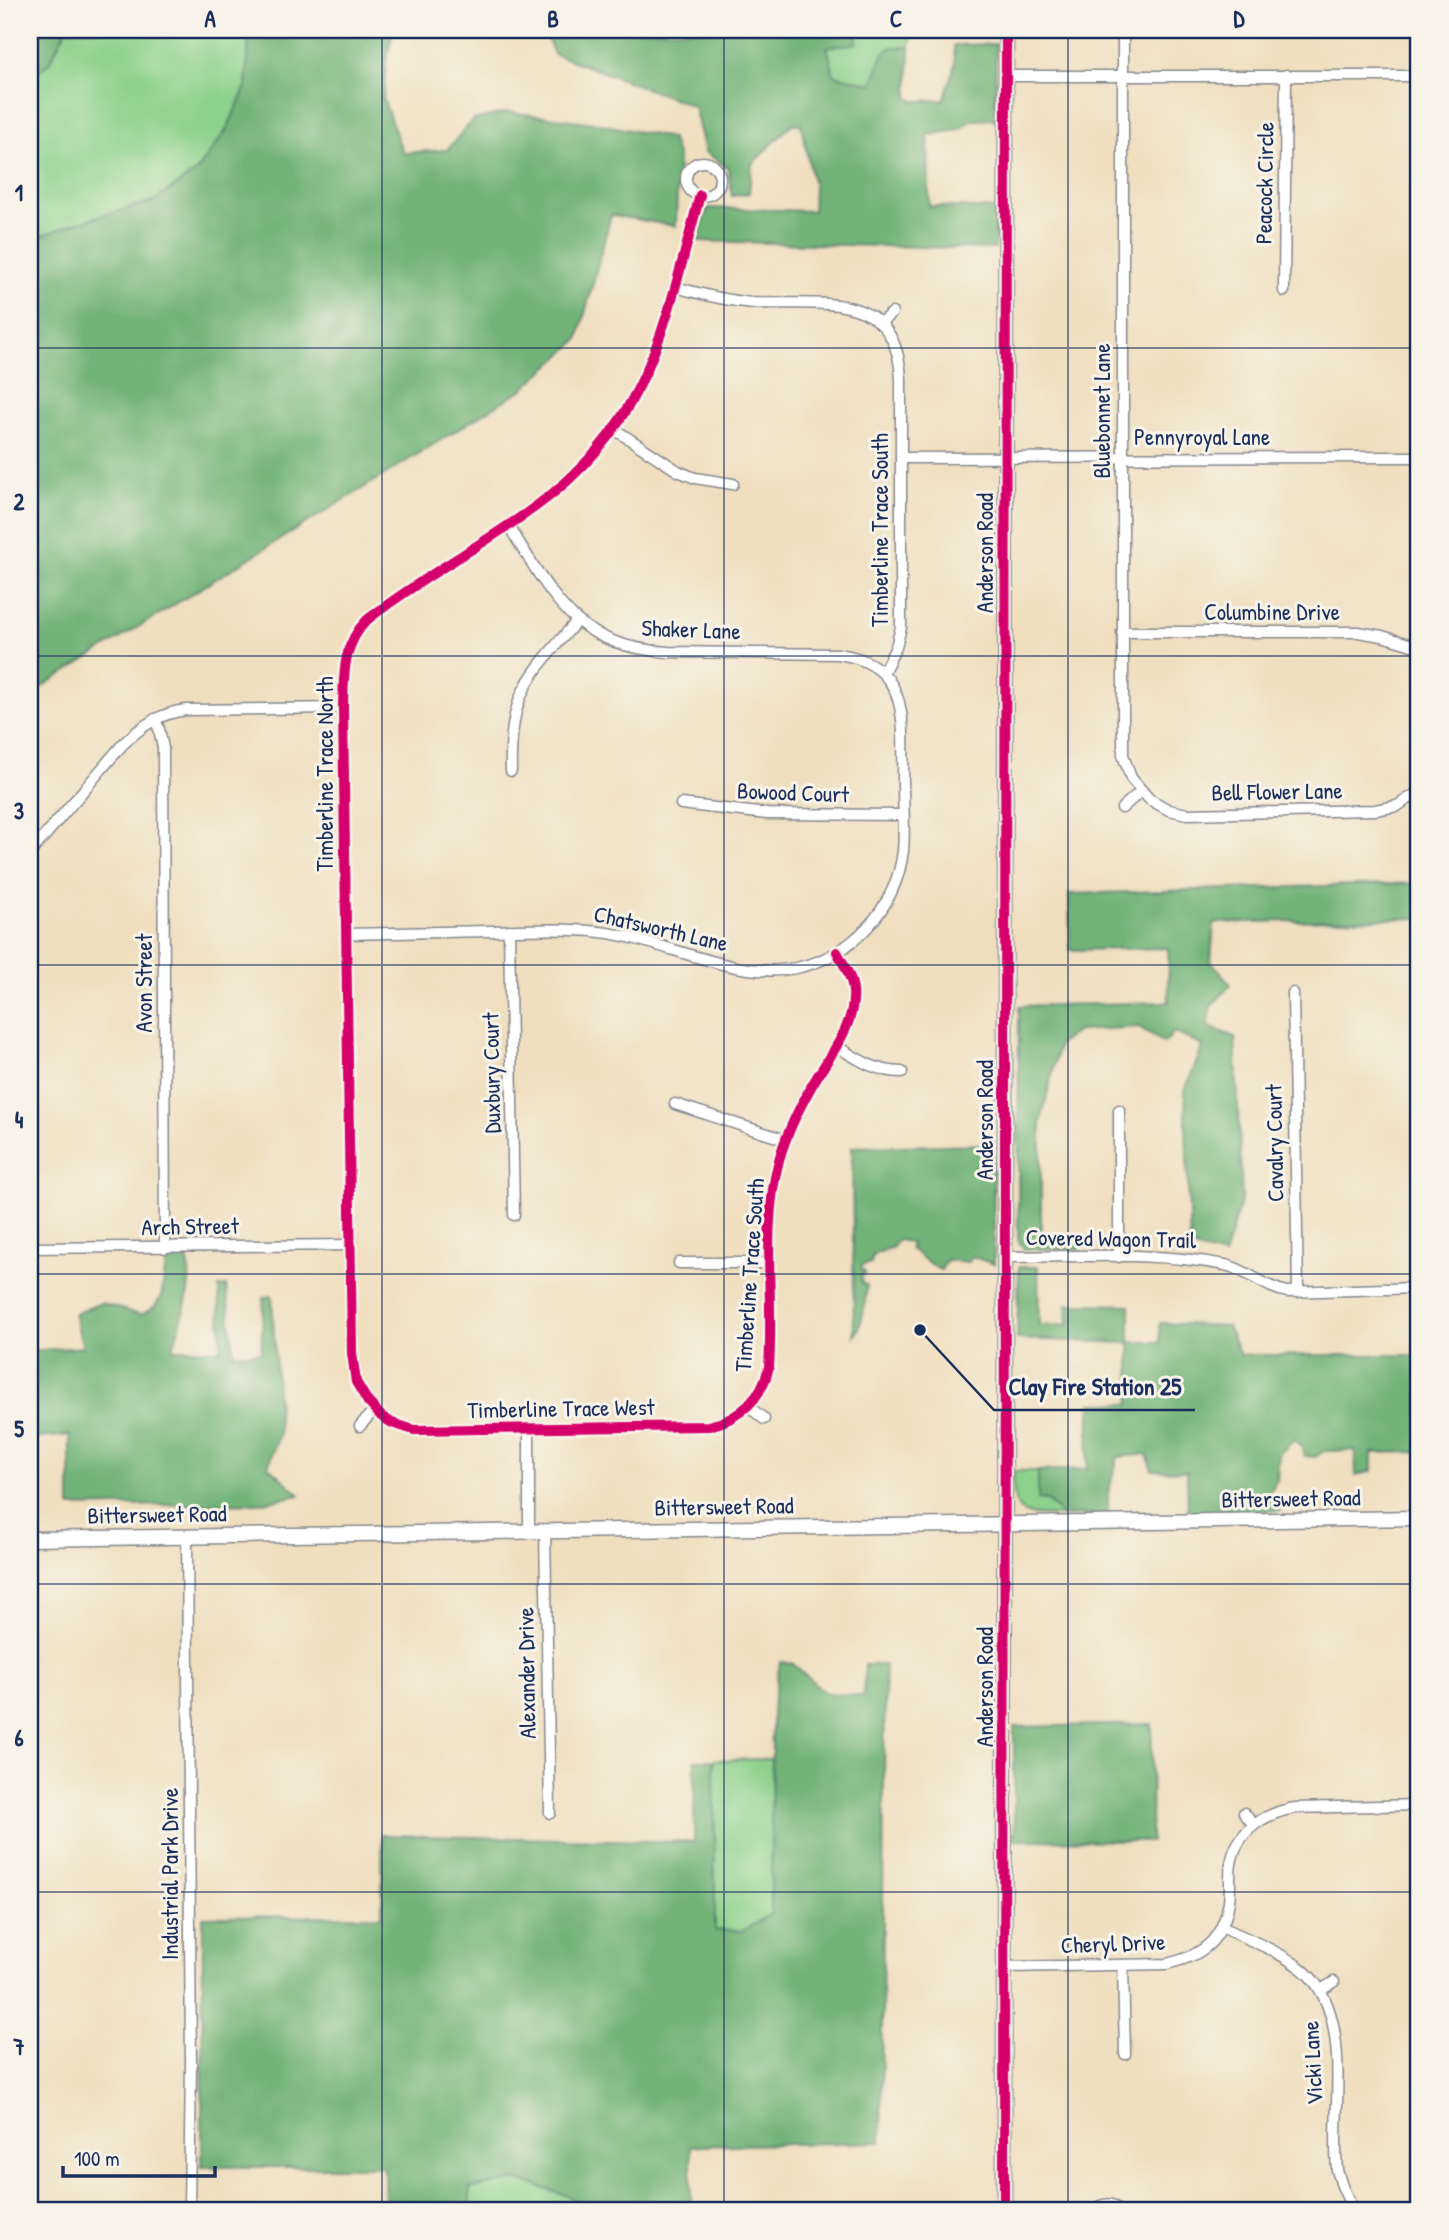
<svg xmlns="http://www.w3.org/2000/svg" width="1449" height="2240" viewBox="0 0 1449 2240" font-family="'Patrick Hand',sans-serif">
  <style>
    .green { fill: #8dd28c; stroke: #548075; stroke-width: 2 }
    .forest { fill: #72b478; stroke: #46726b; stroke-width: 2 }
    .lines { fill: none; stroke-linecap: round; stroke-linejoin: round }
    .minor-casing { stroke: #86878e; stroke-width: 13 }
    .tertiary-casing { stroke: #86878e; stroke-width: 17 }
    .minor { stroke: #fff; stroke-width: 10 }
    .tertiary { stroke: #fff; stroke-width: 14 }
    .cycleway-casing { stroke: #f7f3e8; stroke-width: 15 }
    .cycleway { stroke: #d6006c; stroke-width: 10 }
    .grid { fill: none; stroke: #1b2f5e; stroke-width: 2; stroke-opacity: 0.55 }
    .labels { text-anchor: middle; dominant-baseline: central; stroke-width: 6; stroke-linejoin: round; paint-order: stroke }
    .street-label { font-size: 23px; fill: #1b2f5e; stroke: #f7f3e8 }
    .leader { fill: none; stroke: #1b2f5e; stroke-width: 2.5 }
    .callout-dot { fill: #1b2f5e; stroke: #f7f3e8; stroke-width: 2.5 }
    .callout-label { font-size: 24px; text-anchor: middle; font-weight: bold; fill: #1b2f5e; stroke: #f7f3e8; stroke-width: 6; stroke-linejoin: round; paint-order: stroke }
    .neatline { fill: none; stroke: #1b2f5e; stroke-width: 2.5 }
    .grid-label { font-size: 23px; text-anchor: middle; font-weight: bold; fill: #1b2f5e }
  </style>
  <rect width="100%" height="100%" fill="#f7f3e8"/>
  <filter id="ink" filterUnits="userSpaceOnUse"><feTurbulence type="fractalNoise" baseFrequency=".0143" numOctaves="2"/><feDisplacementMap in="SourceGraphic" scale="14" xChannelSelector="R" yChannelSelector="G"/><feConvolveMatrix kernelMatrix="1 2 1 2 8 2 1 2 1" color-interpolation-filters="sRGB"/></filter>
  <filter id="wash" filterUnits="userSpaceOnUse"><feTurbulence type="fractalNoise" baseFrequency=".00686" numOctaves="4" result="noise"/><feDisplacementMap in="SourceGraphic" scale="28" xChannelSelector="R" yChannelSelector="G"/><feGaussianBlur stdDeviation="1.57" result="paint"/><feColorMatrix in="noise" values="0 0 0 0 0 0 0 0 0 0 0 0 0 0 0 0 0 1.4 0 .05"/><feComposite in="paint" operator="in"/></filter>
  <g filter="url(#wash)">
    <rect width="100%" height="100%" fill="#f0dfbf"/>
    <g class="green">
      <path d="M66 30H247L249 36 246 87 227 129 197 171 154 201 76 223 30 240V77L49 63Z"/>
      <path d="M856 30H911L910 47H892L872 84 834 75 827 46 856 43Z"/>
      <path d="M1012 1471H1038V1499L1047 1500 1062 1516C1017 1515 1015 1517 1012 1471Z"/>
      <path d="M772 1759 771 1914 742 1931H715L714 1760Z"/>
      <path d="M518 2180 568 2196 596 2210H470V2188Z"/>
    </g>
    <g class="forest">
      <path d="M38 30H66L49 63 30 77V45Z"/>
      <path d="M247 30H393L386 61 383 99 403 153 447 150 473 120 508 112 595 123 671 138 678 157 676 226 611 215 578 340 523 389 30 694V240L76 223 154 201 197 171 227 129 246 87 249 36Z"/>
      <path d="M544 30H856L857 43 827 47 834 75 872 84 884 53 892 47H910L908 98 914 101 944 100 955 64 954 45 996 44 995 119 973 120 957 130 928 135 929 206 995 209V249L698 241 707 208 813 211 814 188 801 124H792L752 164 749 193 732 196 728 168 705 152 694 106 554 54Z"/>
      <path d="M1419 883V918L1214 923 1211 961 1231 985 1210 1007 1209 1027 1235 1037 1242 1197 1224 1256 1190 1247 1185 1090 1203 1046 1174 1032 1164 1043 1139 1027 1078 1031 1059 1044 1041 1121V1239L1080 1240V1249H1024L1018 1240 1019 1006 1169 1002 1168 948 1070 950 1069 894Z"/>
      <path d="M993 1144 994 1264 971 1256 969 1262 946 1260 941 1270C933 1268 919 1254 910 1249L911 1242 897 1240 893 1247 873 1255 871 1263 862 1265 861 1269 865 1272V1275H861L862 1284 867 1285C865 1299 863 1327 854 1336L852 1147Z"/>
      <path d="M173 1252H186C196 1284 181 1318 173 1349L221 1350 219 1287 226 1286 234 1354 261 1352 264 1297 272 1296 279 1434 268 1466 300 1495 259 1503 70 1507V1435L30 1439V1351L83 1347 74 1314 101 1303 141 1315C145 1312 153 1309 156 1305 168 1291 159 1270 173 1252Z"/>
      <path d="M1019 1267H1038L1039 1325H1068L1067 1304 1130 1305V1342H1160V1323L1227 1326 1240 1355H1419V1452L1372 1453V1471L1356 1476 1355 1450 1325 1451 1315 1457 1305 1456 1302 1448 1294 1440 1279 1454 1277 1480 1268 1495 1273 1502H1281V1510L1188 1515 1187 1471 1152 1470 1147 1454 1118 1457 1108 1493V1515L1062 1516 1047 1500 1038 1499V1471L1087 1469 1091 1403 1130 1404V1343L1017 1339Z"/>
      <path d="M780 1662 792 1663 825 1693 863 1696 865 1665H885L881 2142 691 2146V2210H596L568 2196 518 2180 470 2188V2210H385L384 2167H202L203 1917 382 1916V1835L694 1842 695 1760H714L715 1930 742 1931 771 1914 772 1709Z"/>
      <path d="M1152 1724 1151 1841 1014 1840V1727Z"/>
    </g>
  </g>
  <g filter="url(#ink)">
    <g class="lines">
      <g class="minor-casing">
        <g id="minor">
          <path d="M1123 30V755L1131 778 1149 799 1169 810 1187 814 1375 810 1397 806 1419 792"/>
          <path d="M30 33 32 30"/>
          <path d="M1006 76H1419"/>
          <circle cx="703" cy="179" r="17"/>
          <path d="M700 195C665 323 650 425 535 507 480 547 420 578 367 620 342 645 344 675 343 708L352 1353 356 1382 368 1402 381 1416 392 1423 414 1430 709 1426C740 1419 762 1398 769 1367 774 1298 761 1228 779 1160 786 1135 798 1110 811 1087 827 1058 856 1027 853 991 852 977 844 965 837 952"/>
          <path d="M675 287C701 294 727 301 754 303 819 306 897 287 901 379V627L896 647 883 673"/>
          <path d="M1284 291 1286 75"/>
          <path d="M880 323 892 313"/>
          <path d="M614 429 678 471 695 478 733 484"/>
          <path d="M901 458 1419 457"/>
          <path d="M1122 632H1358L1382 636 1419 647"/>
          <path d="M155 719 159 729 163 748 165 1248"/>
          <path d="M511 771C509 692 528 678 576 622"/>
          <path d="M681 804 767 814 903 815"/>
          <path d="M1122 808 1141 791"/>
          <path d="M30 853 123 744C142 726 160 713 186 710L343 708"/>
          <path d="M509 930 514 1215"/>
          <path d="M346 934C394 933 442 932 489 931 526 930 563 928 600 932 664 939 732 981 796 968 853 956 896 908 903 851 905 828 903 804 903 782 903 725 912 663 838 654L668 652C573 646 554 597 508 525"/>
          <path d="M1293 993 1298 1292"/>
          <path d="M836 1046C857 1059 876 1072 902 1072"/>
          <path d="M675 1104 786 1140"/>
          <path d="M1119 1110V1257"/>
          <path d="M30 1248 351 1245"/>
          <path d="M1005 1257C1078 1257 1153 1251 1225 1265 1248 1270 1264 1288 1288 1292L1419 1288"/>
          <path d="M679 1263H770"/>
          <path d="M748 1406 764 1419"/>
          <path d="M360 1426 374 1410"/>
          <path d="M529 1430V1532"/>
          <path d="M545 1532 550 1813"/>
          <path d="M187 1537 191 2065 189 2210"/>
          <path d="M1244 1813 1254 1825"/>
          <path d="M1222 1927C1249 1940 1280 1951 1303 1970 1355 2013 1331 2109 1337 2170L1342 2186 1353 2210"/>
          <path d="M1123 1966 1125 2054"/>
          <path d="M1005 1967 1166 1964C1203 1956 1223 1940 1229 1901 1231 1889 1229 1876 1231 1864 1236 1831 1265 1813 1295 1808L1419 1805"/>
          <path d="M1321 1990 1334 1982"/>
          <path d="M1095 2210C1103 2203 1111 2202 1118 2210"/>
        </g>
      </g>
      <g class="tertiary-casing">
        <g id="tertiary">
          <path d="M30 1539 1419 1518"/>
          <path d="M1004 2210 1006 30"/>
        </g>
      </g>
      <use href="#minor" class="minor"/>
      <use href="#tertiary" class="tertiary"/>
      <g class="cycleway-casing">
        <g id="cycleway">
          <path d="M700 195C665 323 650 425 535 507 480 547 420 578 367 620 342 645 344 675 343 708L352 1353 356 1382 368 1402 381 1416 392 1423 414 1430 709 1426C740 1419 762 1398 769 1367 774 1298 761 1228 779 1160 786 1135 798 1110 811 1087 827 1058 856 1027 853 991 852 977 844 965 837 952"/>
          <path d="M1004 2210 1006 30"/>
        </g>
      </g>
      <use href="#cycleway" class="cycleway"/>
    </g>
  </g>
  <path class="grid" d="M382 30V2210M724 30V2210M1068 30V2210M30 348H1419M30 656H1419M30 965H1419M30 1274H1419M30 1584H1419M30 1892H1419"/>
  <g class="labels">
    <g class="street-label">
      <text transform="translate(1264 183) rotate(-89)">Peacock Circle</text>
      <text transform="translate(1101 411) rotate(-90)">Bluebonnet Lane</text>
      <text x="1202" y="436">Pennyroyal Lane</text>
      <text transform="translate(879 530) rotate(-90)">Timberline Trace South</text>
      <text transform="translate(984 553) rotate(-90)">Anderson Road</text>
      <text x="1272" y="611">Columbine Drive</text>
      <text transform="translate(691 629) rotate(2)">Shaker Lane</text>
      <text transform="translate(324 774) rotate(-90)">Timberline Trace North</text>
      <text transform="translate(1277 791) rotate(-1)">Bell Flower Lane</text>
      <text transform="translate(793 792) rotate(2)">Bowood Court</text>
      <text transform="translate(661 928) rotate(13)">Chatsworth Lane</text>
      <text transform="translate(143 983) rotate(-90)">Avon Street</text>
      <text transform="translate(491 1073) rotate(-91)">Duxbury Court</text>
      <text transform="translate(984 1120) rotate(-90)">Anderson Road</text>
      <text transform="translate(1274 1143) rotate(-91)">Cavalry Court</text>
      <text transform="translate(190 1226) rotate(-1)">Arch Street</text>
      <text transform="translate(1111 1238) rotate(1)">Covered Wagon Trail</text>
      <text transform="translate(749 1275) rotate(-86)">Timberline Trace South</text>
      <text transform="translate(561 1408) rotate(-1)">Timberline Trace West</text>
      <text transform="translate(1291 1498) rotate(-1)">Bittersweet Road</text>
      <text transform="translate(724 1506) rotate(-1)">Bittersweet Road</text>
      <text transform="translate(157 1514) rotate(-1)">Bittersweet Road</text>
      <text transform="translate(526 1673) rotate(-91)">Alexander Drive</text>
      <text transform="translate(984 1687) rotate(-90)">Anderson Road</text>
      <text transform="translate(169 1874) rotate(-90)">Industrial Park Drive</text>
      <text transform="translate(1113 1943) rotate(-2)">Cheryl Drive</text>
      <text transform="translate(1312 2063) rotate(-93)">Vicki Lane</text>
    </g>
  </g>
  <path class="leader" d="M920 1330L994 1410H1195"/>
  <circle class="callout-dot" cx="920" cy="1330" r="7"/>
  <g class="callout-label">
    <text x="1095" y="1395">Clay Fire Station 25</text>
  </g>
  <rect width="1449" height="2240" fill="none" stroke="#f7f3e8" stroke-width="77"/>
  <path d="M63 2166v10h152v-10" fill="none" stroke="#1b2f5e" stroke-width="3.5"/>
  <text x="74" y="2166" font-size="21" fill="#1b2f5e" stroke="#f7f3e8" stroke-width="5" paint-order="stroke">100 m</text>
  <rect x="38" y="38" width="1372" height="2164" class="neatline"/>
  <g class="grid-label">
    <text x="210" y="27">A</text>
    <text x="553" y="27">B</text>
    <text x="896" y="27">C</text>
    <text x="1239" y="27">D</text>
    <text x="19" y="201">1</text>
    <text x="19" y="510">2</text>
    <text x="19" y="819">3</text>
    <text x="19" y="1128">4</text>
    <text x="19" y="1437">5</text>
    <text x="19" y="1746">6</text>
    <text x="19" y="2055">7</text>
  </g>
</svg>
